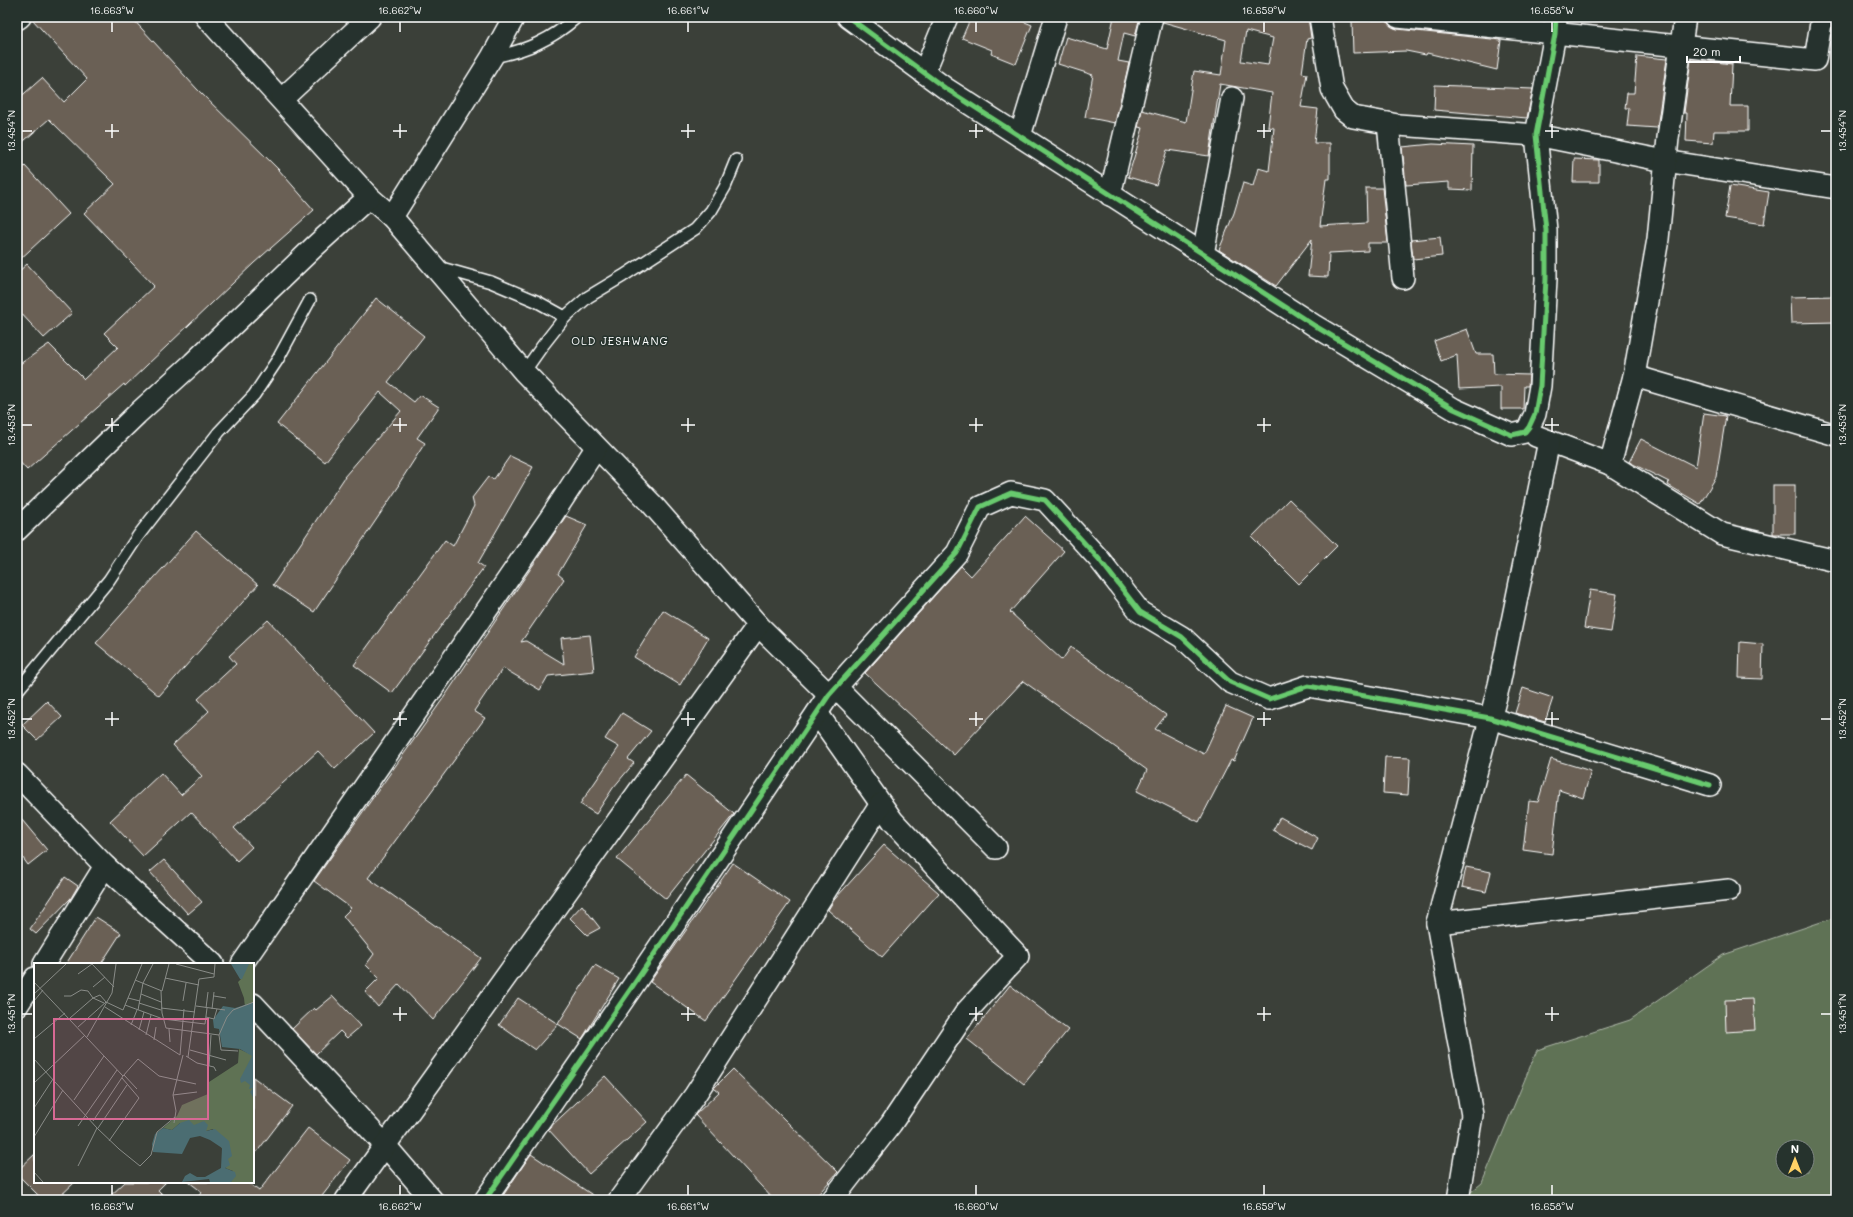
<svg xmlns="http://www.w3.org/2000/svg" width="1853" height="1217" viewBox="0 0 1853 1217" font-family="Mali,sans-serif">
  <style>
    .green { fill: #5f7254; stroke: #afb8aa; fill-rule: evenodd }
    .building { fill: #6b6054; stroke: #fff; fill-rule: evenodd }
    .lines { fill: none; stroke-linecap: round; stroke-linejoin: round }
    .service-casing { stroke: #fff; stroke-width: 14 }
    .minor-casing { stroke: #fff; stroke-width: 24 }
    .service { stroke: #26332d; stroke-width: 11 }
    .minor { stroke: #26332d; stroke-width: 21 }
    .cycleway-casing { stroke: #26332d; stroke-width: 8 }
    .cycleway { stroke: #67ca6e; stroke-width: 5 }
    .ticks { fill: none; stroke: #fff; stroke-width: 1.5 }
    .labels { text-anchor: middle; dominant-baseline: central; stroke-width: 3; stroke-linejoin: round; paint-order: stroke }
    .neighbourhood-label { font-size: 11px; letter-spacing: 1px; fill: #fff; stroke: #26332d }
    .inset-road { fill: none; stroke: #898c88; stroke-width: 1 }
    .view { fill: #d76994; fill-opacity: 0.15; stroke: #d76994; stroke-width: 2 }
    .inset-edge { fill: none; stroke: #fff; stroke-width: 2 }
    .neatline { fill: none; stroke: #fff; stroke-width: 1.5 }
    .ticks-label { font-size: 10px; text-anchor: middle; fill: #fff }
  </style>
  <rect width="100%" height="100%" fill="#3b4039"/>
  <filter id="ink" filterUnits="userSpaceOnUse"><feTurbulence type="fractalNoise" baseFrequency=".025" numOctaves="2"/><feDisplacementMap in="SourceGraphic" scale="8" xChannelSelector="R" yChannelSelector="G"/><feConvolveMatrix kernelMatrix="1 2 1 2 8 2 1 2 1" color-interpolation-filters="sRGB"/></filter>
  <g filter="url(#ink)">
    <path class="green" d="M1836 917V1200H1461L1482 1183 1537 1050 1630 1020 1723 955ZM1783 1147H1807V1171H1783Z"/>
    <g class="building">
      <path d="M32 17H131L197 89 279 170 314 210 254 263 125 386 124 384 27 470 17 459V366L49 344 84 379 118 347 104 333 154 286 84 213 115 184 49 119 17 147V100L42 78 64 102 87 79 32 19Z"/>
      <path d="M971 17H1013L1032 25 1016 64 991 54 992 50 962 38Z"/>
      <path d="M1114 17H1140L1135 36 1124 33 1118 61 1129 63 1115 123 1085 117 1093 75 1058 64 1066 37 1107 49Z"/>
      <path d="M1164 17H1308L1311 38 1307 39 1302 73 1307 74 1301 107 1318 109 1314 143H1330V179H1326L1320 226 1367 223 1366 188H1382L1388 243H1368V251L1329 253 1328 277 1308 276 1312 239 1276 286 1219 250 1234 213 1243 183 1253 186 1258 168 1269 171 1274 128 1268 127 1272 93 1220 84 1209 156 1167 150 1156 185 1128 177 1143 128 1138 127 1142 110 1186 122 1194 71 1221 75 1226 40 1163 22ZM1246 31 1273 38 1268 65 1241 61Z"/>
      <path d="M1387 20 1391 26 1397 29 1501 40 1497 70 1427 53 1426 55 1406 51 1353 53 1352 21Z"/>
      <path d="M1637 56 1667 59 1657 128 1627 126 1629 108H1625L1627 93H1634Z"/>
      <path d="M1691 59 1732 64 1730 106H1748V131H1714L1713 143 1686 141 1687 113H1684Z"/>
      <path d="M1435 85 1533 89 1527 118 1434 110Z"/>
      <path d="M1433 144 1473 146 1472 190 1449 189V182L1406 185 1402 147Z"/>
      <path d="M1574 159 1599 160V182H1573Z"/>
      <path d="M25 166 69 214 17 262V173Z"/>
      <path d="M1730 186 1769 192 1764 224 1725 218Z"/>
      <path d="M1440 237 1442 256 1413 259 1411 240Z"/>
      <path d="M27 264 72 313 44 338 17 309V273Z"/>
      <path d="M1836 296V322L1791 323 1790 297Z"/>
      <path d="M376 298 424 336 388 382 414 402 420 395 439 407 417 438 425 443 398 485 399 486 314 612 273 585 345 477H344L401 411 380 392 325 462 277 424Z"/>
      <path d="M1467 329 1476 354H1493L1494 374 1529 375 1528 386H1524L1523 409H1501V387L1459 389 1457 355 1441 361 1434 341Z"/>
      <path d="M1704 413 1726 416 1716 477 1700 504 1668 485 1669 482 1629 462 1641 439 1696 467Z"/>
      <path d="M510 456 533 467 478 563 484 567 392 693 354 665 445 540 453 546 474 506 472 498 488 477 494 479Z"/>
      <rect x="1773" y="485" width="22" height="49"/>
      <path d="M1289 499 1337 546 1299 584 1252 537Z"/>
      <path d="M566 516 587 525 558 574 564 579 521 642 526 641 564 664 561 638 590 635 594 671 548 676 540 690 503 668 474 711 485 718 368 878 481 958 433 1020 399 984 378 1007 365 992 379 978 366 965 374 954 343 916 351 908 314 881 447 693Z"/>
      <path d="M1025 516 1064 551 1010 612 1062 660 1071 647 1166 715 1155 729 1204 754 1226 706 1253 718 1234 761 1231 760 1199 822 1137 791 1147 770 1023 681 954 755 865 673 961 566 971 576Z"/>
      <path d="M196 531 258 585 159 696 96 643Z"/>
      <path d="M1590 590 1617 594 1611 632 1584 628Z"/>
      <path d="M663 610 708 638 680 685 634 657Z"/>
      <path d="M268 620 374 733 335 769 318 751 234 828 252 847 237 861 191 812 143 856 110 821 161 773 181 795 202 776 173 745 209 711 198 699 236 664 229 656Z"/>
      <path d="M1740 642 1763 644 1762 679 1739 678Z"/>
      <path d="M1523 688 1553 698 1545 722 1515 713Z"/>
      <path d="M47 701 62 717 37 740 22 725Z"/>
      <path d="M622 713 651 731 628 759 634 763 613 788 596 814 580 804 619 747 605 739Z"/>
      <path d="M1385 757 1410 758 1408 795 1383 793Z"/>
      <path d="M1551 759 1591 771 1583 798 1559 790 1552 854 1523 850 1529 801 1538 802Z"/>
      <path d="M686 775 734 814 666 899 617 859Z"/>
      <path d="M17 814 47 850 28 865 17 850Z"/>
      <path d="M1280 817 1318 838 1312 850 1273 830Z"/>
      <path d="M884 845 939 893 882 957 828 910 834 900Z"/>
      <path d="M164 860 202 902 188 914 150 872Z"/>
      <path d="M733 863 790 902 706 1021 650 982Z"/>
      <path d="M1466 867 1491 872 1486 892 1462 887Z"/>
      <path d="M65 877 78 886 71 898 36 934 30 929Z"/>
      <path d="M582 905 600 928 587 935 570 918Z"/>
      <path d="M96 917 121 933 101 964H66Z"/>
      <path d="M595 965 619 979 582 1039 558 1024Z"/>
      <path d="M1010 985 1068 1030 1024 1084 967 1039Z"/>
      <path d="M333 996 361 1026 347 1038 340 1031 316 1054 292 1029 314 1008 316 1010Z"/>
      <path d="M518 998 558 1024 535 1050 499 1025Z"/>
      <path d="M1753 999 1755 1030 1726 1032 1725 1000Z"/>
      <path d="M733 1069 838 1172 813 1200H774L695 1115 719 1092 714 1088Z"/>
      <path d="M605 1076 647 1122 589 1174 548 1129Z"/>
      <path d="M253 1077 292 1106 253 1157Z"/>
      <path d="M308 1128 350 1160 319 1200H195L202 1192 189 1182H247L259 1191Z"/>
      <path d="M35 1154V1182H75L56 1200H43L17 1174V1171Z"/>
      <path d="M531 1154 600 1200H500Z"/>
      <path d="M125 1182H166L158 1190 168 1200H106Z"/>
    </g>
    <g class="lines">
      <g class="service-casing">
        <g id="service">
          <path d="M492 57C526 51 551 40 577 17"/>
          <path d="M438 267 491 282 536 301 565 317"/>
          <path d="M524 372 543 345 565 317 588 297 623 276 695 229 711 211 725 187 736 160"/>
          <path d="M17 691 109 580 138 536 219 432 254 395 278 359 310 300"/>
        </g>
      </g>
      <g class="minor-casing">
        <g id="minor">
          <path d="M206 17 369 197 392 217 524 372 651 503 758 625 829 695"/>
          <path d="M848 17 945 88 1315 326 1454 409 1512 435 1525 432 1529 427 1535 414 1540 386 1546 279V230L1536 135 1555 34 1556 17"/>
          <path d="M1320 17 1332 89 1344 110 1353 117 1398 125 1536 135 1665 161 1836 188"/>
          <path d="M1398 17 1815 60 1822 17"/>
          <path d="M17 19 20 17"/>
          <path d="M924 73 947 17"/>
          <path d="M282 99 370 17"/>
          <path d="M1388 123 1403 278"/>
          <path d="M1020 136 1056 17"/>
          <path d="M1110 195 1152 17"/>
          <path d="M392 217 492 57 514 17"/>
          <path d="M1203 254 1232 98"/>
          <path d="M1634 376 1836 435"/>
          <path d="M1536 436 1610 464 1722 534 1836 561"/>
          <path d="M1549 441 1499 685 1437 923 1729 890"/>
          <path d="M1610 464 1634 376 1658 239 1668 138 1685 17"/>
          <path d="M17 530 137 414 193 363 314 247 369 197"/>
          <path d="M836 687 996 848"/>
          <path d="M817 713 893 821 1018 956 966 1012 891 1124 832 1200"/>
          <path d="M17 774 105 866 213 964"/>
          <path d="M1437 923 1472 1115 1458 1200"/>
          <path d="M44 964 105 866"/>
          <path d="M242 964 551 517 596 448"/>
          <path d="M253 1004 384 1144 432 1200"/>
          <path d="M17 1006 35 978"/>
          <path d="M346 1200 758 625"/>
          <path d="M485 1200 630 990 829 695 957 553 980 507 1011 493 1045 500 1099 559 1140 612 1182 637 1230 682 1269 699 1308 686 1490 718 1710 785"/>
          <path d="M619 1200 695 1095 881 804"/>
        </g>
      </g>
      <use href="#service" class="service"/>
      <use href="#minor" class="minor"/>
      <g class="cycleway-casing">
        <g id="cycleway">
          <path d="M848 17 945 88 1315 326 1454 409 1512 435 1525 432 1529 427 1535 414 1540 386 1546 279V230L1536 135 1555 34 1556 17"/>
          <path d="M485 1200 630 990 829 695 957 553 980 507 1011 493 1045 500 1099 559 1140 612 1182 637 1230 682 1269 699 1308 686 1490 718 1710 785"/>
        </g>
      </g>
      <use href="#cycleway" class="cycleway"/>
    </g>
  </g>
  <path class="ticks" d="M112 22V32M400 22V32M688 22V32M976 22V32M1264 22V32M1552 22V32M112 124V138M400 124V138M688 124V138M976 124V138M1264 124V138M1552 124V138M22 131H32M105 131H119M393 131H407M681 131H695M969 131H983M1257 131H1271M1545 131H1559M1821 131H1831M112 418V432M400 418V432M688 418V432M976 418V432M1264 418V432M1552 418V432M22 425H32M105 425H119M393 425H407M681 425H695M969 425H983M1257 425H1271M1545 425H1559M1821 425H1831M112 712V726M400 712V726M688 712V726M976 712V726M1264 712V726M1552 712V726M22 719H32M105 719H119M393 719H407M681 719H695M969 719H983M1257 719H1271M1545 719H1559M1821 719H1831M400 1007V1021M688 1007V1021M976 1007V1021M1264 1007V1021M1552 1007V1021M22 1014H32M393 1014H407M681 1014H695M969 1014H983M1257 1014H1271M1545 1014H1559M1821 1014H1831M112 1185V1195M400 1185V1195M688 1185V1195M976 1185V1195M1264 1185V1195M1552 1185V1195"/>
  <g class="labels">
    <g class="neighbourhood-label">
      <text x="620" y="340">OLD JESHWANG</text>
    </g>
  </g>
  <g transform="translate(34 963)">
    <rect width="220" height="220" fill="#3b4039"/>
    <path d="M206 1H220V219H197L199 208 191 205 195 201 179 166 172 168V165L146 160 138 167 129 165 143 153 148 142 174 131 175 119 204 100 205 86 216 91 210 35 204 19 207 16Z" fill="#5f7254"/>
    <path d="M197 1H215L208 16H206ZM220 39V136L216 129 219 125 215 126 216 122 211 118 207 120 206 116 218 93 206 86 188 84 185 66 180 65 179 57 189 43 201 45ZM155 157 160 162 170 158 174 162 172 168 181 166 195 178 198 193 194 196 196 202 191 205 201 209 202 213 197 219H176L175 216 148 219 151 213 156 210 163 214H171L187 205 188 185 176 177 166 173 156 175 148 191 119 189 118 181 121 171 129 165 138 167 146 160Z" fill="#4b6d72"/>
    <path class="inset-road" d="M142 1 180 11M44 11 58 1 80 24M131 15 165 22M101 17 128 28 135 1M0 19 89 113M59 24 71 14M127 28 128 50 132 65 185 72M0 31 32 1M107 31 127 39M30 33H37L47 27 54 28 59 35 66 32 72 39M180 33 192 35M94 35 106 38M0 38 9 27M149 38 152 20M105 40 127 47M91 42 129 56 171 61 173 45M162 43 191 47M71 44 146 92 150 46M127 45 161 49M172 45 174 29M178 46 180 29M104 47 109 20 119 1M172 54 180 56 183 46M36 55 59 35 70 40M97 62 103 47M44 64 72 39 89 47 108 1M135 66 136 79M105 67 110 49M112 72 117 52M53 74 78 30 82 1M0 76 31 50M120 77 122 64M156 87 192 97M204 88 187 87 185 72 193 54 199 47 220 39M149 92 139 132 163 129M152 93 163 100 180 104 182 108M154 94 165 16 180 14 181 1M0 96 63 165 44 203M175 103 177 72M90 112 103 126M0 120 51 72M139 132 142 148 140 160M40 137 70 93M0 145 19 116M59 158 89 113 104 96 125 113 162 121M44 163 83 107M63 165 85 186 106 203 117 192 123 169 141 154M64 165 93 122M0 174 29 127M75 178 105 135 88 115M0 209 9 219"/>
    <path class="view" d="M20 56H174V156H20Z"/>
    <rect width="220" height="220" class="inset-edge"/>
  </g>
  <rect width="1853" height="1217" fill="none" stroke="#26332d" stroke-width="44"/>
  <g transform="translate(1795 1159)"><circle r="19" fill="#26332d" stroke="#7d8581"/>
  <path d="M0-3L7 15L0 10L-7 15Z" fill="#ffd166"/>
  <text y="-6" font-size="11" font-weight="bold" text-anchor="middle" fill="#ffffff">N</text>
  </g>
  <path d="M1687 56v6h53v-6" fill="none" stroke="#ffffff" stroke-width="2"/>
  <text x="1693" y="56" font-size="12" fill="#ffffff" stroke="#26332d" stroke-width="3" paint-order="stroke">20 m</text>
  <rect x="22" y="22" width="1809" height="1173" class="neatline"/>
  <g class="ticks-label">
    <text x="112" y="14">16.663°W</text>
    <text x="400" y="14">16.662°W</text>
    <text x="688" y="14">16.661°W</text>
    <text x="976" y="14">16.660°W</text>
    <text x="1264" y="14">16.659°W</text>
    <text x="1552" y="14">16.658°W</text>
    <text transform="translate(11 131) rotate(-90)" y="4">13.454°N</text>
    <text transform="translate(1842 131) rotate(-90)" y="4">13.454°N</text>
    <text transform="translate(11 425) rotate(-90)" y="4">13.453°N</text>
    <text transform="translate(1842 425) rotate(-90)" y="4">13.453°N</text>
    <text transform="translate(11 719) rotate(-90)" y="4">13.452°N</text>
    <text transform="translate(1842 719) rotate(-90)" y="4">13.452°N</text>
    <text transform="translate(11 1014) rotate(-90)" y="4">13.451°N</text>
    <text transform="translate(1842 1014) rotate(-90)" y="4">13.451°N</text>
    <text x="112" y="1210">16.663°W</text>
    <text x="400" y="1210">16.662°W</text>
    <text x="688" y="1210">16.661°W</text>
    <text x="976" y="1210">16.660°W</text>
    <text x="1264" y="1210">16.659°W</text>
    <text x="1552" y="1210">16.658°W</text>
  </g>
</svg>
